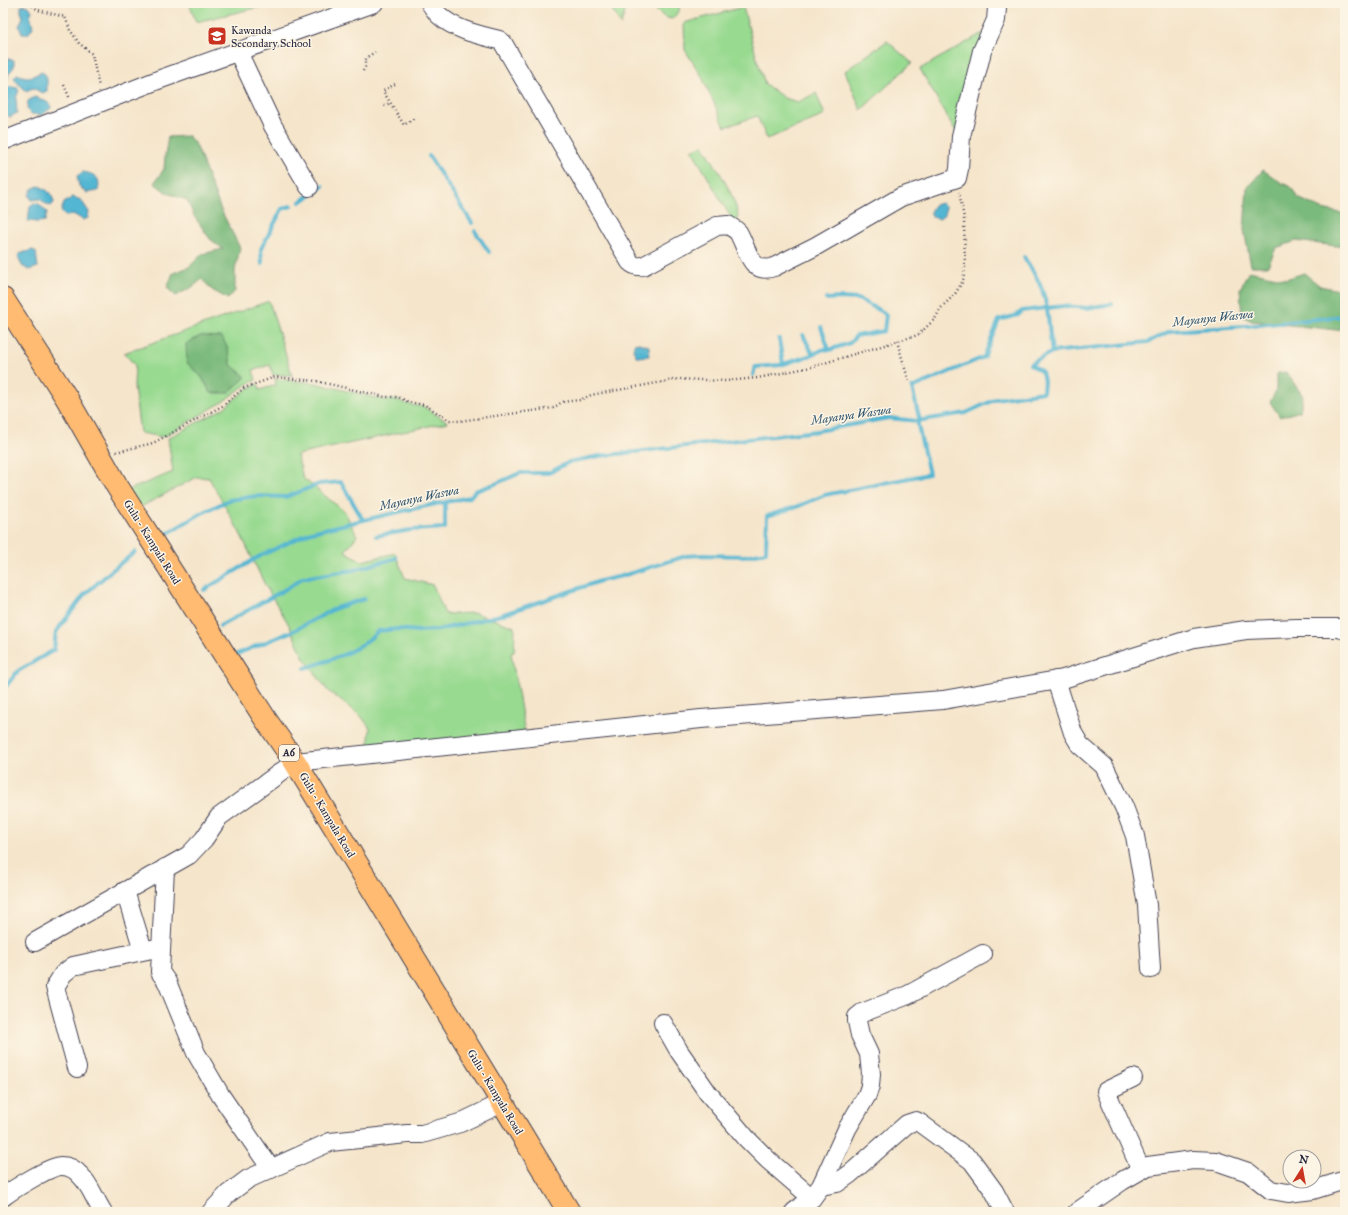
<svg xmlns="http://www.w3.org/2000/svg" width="1348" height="1215" viewBox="0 0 1348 1215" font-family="'IM FELL Great Primer',serif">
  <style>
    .green { fill: #99da91; stroke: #5e7e66; fill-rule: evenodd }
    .forest { fill: #7aba7b; stroke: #4e6e5b }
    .water { fill: #53b6d2; stroke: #3a6c86 }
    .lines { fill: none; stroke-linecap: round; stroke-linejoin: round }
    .stream { stroke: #53b6d2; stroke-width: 4 }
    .minor-casing { stroke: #423f51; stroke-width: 20 }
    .major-casing { stroke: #423f51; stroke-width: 24 }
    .path { stroke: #423f51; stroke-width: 2.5; stroke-dasharray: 1 3; stroke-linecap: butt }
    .minor { stroke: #fff; stroke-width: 18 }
    .major { stroke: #ffbb71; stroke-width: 22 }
    .labels { text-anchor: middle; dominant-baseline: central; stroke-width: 3; stroke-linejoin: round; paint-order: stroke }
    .shield { fill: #fcf5e5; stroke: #63616e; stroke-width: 1 }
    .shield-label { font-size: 10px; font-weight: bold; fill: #22223b }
    .poi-label { font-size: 11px; fill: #22223b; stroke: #fcf5e5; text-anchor: start }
    .street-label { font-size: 11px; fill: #22223b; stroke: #fcf5e5 }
    .water-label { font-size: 12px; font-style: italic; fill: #335670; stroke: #fcf5e5 }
  </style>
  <rect width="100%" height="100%" fill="#fcf5e5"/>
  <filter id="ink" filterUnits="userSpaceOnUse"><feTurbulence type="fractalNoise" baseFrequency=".025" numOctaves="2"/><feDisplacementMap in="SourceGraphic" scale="8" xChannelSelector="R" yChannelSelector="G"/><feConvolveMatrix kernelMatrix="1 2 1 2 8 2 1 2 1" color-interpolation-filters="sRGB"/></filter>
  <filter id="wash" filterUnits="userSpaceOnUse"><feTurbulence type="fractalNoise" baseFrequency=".012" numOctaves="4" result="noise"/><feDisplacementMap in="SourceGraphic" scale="16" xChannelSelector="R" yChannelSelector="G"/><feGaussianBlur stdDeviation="0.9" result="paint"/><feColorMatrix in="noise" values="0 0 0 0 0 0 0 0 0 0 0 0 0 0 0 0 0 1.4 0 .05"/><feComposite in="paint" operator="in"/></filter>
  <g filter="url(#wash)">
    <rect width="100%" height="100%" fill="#f5e5cb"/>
    <g class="green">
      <path d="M189 3H277L196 22Z"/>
      <path d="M608 3H629L625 11 621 25Z"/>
      <path d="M648 3H680L679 11 672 19 664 17Z"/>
      <path d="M743 7 757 59 765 84 784 98 798 102 816 93 825 115 767 139 757 116 725 127 701 75 685 50 684 23Z"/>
      <path d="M983 33 959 137 920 69Z"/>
      <path d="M887 41 912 63 861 110 845 71Z"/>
      <path d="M703 145C714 164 738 198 738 219L734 223 692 150Z"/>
      <path d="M269 301 292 375H273L270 365 253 370 256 380 244 386 221 403 163 437 140 433 134 387 135 365 124 353ZM228 349 231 365 211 392 201 376 187 363Z"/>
      <path d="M275 379 315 383 384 400H398L407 404 424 407 448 422 297 455 303 478 345 512 357 536 345 551 362 561 395 553 405 578 433 585 445 614 475 613 515 627 514 652 511 653 525 733 368 751 370 728 361 716 328 691 304 658 288 623 266 587 240 533 209 478 197 477 139 508 126 491 173 472 168 438 224 408 247 389 258 384 260 390 276 385Z"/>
    </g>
    <g class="forest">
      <path d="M188 136 196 145 221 210 240 248 235 270V291L228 299 212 290 202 279 194 286 176 296 167 288 173 273 189 267 202 254 223 249 210 239 194 216 187 200 167 193 154 183 164 169 165 156 168 137Z"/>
      <path d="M1263 170 1282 183 1291 187 1298 198 1322 209 1345 214V247L1296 241 1276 248 1268 266H1251L1244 230 1247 188Z"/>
      <path d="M1249 271 1286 279 1304 273 1320 286 1339 290 1345 295V328L1336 330 1252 321 1242 316 1240 289Z"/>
      <path d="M200 336 222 337 228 349 231 365 246 377 228 393H211L201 376 187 363 186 344Z"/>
      <path d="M1286 372 1303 396 1300 411 1280 417 1270 402 1276 391V376L1278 373Z"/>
    </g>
    <g class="water">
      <path d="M25 5 29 6 32 11 30 15 33 27 28 34H22L19 26 23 17 21 12V6Z"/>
      <path d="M3 58 14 60V67L9 73 7 80 3 81Z"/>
      <path d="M42 72 45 74 47 79V91L42 93 33 88 26 91C22 86 17 84 14 78L17 74C28 79 31 77 42 72Z"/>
      <path d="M6 86 18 88 19 90 16 98 17 113 10 117 3 113V87Z"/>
      <path d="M34 97 44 100 51 105V108L42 115 30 114 27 108 28 101Z"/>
      <path d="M83 172C96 174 101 178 98 191L86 193 79 186 77 176Z"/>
      <path d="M38 186C46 188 53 194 54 203L51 206 46 204 40 199 32 200 29 196 32 189Z"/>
      <path d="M73 197 81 200 89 212 88 218 83 220 75 215 65 216 61 211 64 203Z"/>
      <path d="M34 203 39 204 47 212 45 221 37 222 28 221 30 206Z"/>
      <path d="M942 203 946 207 944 215 940 219 933 217 930 212 934 205Z"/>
      <path d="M33 250 36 252 38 267 29 270 22 266 18 256 21 253Z"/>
      <path d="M639 343 649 346V356L637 357 633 350 634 344Z"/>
    </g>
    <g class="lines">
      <g class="stream">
        <path d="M429 156 472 223"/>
        <path d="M300 202 323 186"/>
        <path d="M475 231 489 252"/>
        <path d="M1024 257C1030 267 1037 276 1041 287 1049 307 1049 331 1052 352"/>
        <path d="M262 264 261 249 282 209 291 206"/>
        <path d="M821 327 829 350"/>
        <path d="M803 335 813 354"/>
        <path d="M779 339 783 364"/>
        <path d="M753 375 755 367 780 365 809 356 824 349 829 350 850 343 856 336 884 331 886 315 883 312 858 299 840 298 826 299"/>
        <path d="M920 421 912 388 984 357 999 320 1018 315 1022 311 1046 308 1064 306 1087 308 1112 304"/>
        <path d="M376 536 411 530 445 528V502"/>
        <path d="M158 539 200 514 229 500 256 496 286 497 319 484 341 482 363 520"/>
        <path d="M204 590 260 556 311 532 412 509 470 497 475 491 495 484 520 473H549L569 462 600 456 817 431 889 418 917 421 966 413 996 399 1043 392 1044 381 1042 372 1030 364 1052 352 1148 342 1170 331 1259 325 1345 316"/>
        <path d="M220 626 291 586 302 578 354 570 396 558"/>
        <path d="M237 654 293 631 336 608 364 599"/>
        <path d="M305 668C331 660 359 652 378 631L397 629 417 631 438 630 501 615 600 581 622 576 686 556 703 555 745 556 766 552 767 516 799 506 825 495 929 474 917 421"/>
        <path d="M3 690 18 671 54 650 56 632 84 595 110 572 135 552"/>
      </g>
    </g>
  </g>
  <g filter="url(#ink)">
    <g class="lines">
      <g class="minor-casing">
        <g id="minor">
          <path d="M430 3C433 7 436 13 440 16 455 30 480 35 499 40L503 43 630 262C634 266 637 267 643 266L717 226 728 225C731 227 735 229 738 232 747 247 750 276 774 267L816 246 901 197 957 178 959 169 961 136 982 51 996 20 997 8 996 3"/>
          <path d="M238 52 273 126 309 187"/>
          <path d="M3 141 158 80 374 3"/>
          <path d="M1056 680 1073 733 1080 745 1104 766 1124 807 1135 836 1147 905 1151 969"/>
          <path d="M165 868 160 972 167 982 196 1053 221 1096 271 1169"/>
          <path d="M125 891 143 950"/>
          <path d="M35 942 189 855 204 839 219 817 295 762 701 719 943 700 1063 679 1194 638 1246 630 1297 628H1338L1345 630"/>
          <path d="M663 1023 679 1051 708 1093 747 1139 768 1160 812 1198"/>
          <path d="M77 1068 55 987 63 974 73 966 161 947"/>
          <path d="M1133 1078 1106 1091 1141 1170"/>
          <path d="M821 1186 837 1183 850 1174 907 1124 916 1121 920 1123 972 1161 994 1191 1005 1212"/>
          <path d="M3 1197C12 1190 50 1166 61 1166 68 1166 75 1169 80 1175 90 1184 95 1200 103 1212"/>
          <path d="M211 1212 228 1194 248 1179 330 1142 407 1134H422L460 1123 502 1103"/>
          <path d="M794 1212 812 1198 821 1186 847 1129 867 1095 870 1086 871 1074 869 1054 860 1035 857 1021V1017L862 1013 908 995 983 954"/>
          <path d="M1077 1212 1122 1181 1148 1166 1193 1160 1216 1161 1248 1172 1271 1190 1288 1193 1313 1190 1345 1180"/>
        </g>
      </g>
      <g class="major-casing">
        <path id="major" d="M3 299 66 397 117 486 266 720 295 762 569 1212"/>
      </g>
      <g class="path">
        <path d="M25 3 30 4 38 10 65 17 70 30 79 43 92 54 99 87"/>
        <path d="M363 71 365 67V61L367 57 375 52"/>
        <path d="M395 84 383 91 404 125 416 117"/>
        <path d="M64 85 70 99"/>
        <path d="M384 106 390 103"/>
        <path d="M897 341 909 382"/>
        <path d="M116 452 153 443 222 406 244 388 275 377 316 381 385 397H398L409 402 425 405 449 420 459 421 553 408 562 402 580 400 591 395 679 379 726 381 758 378 811 367 918 335 935 319 941 308 955 294 963 281 965 268 964 218 959 192"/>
      </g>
      <use href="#minor" class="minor"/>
      <use href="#major" class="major"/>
    </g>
  </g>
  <defs>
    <g id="school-square" transform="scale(1)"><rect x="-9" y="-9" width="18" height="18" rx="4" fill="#c8321e" stroke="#fcf5e5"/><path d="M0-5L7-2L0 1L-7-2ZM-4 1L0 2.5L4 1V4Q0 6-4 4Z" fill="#fff"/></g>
  </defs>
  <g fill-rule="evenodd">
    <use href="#school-square" x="217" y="36"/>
  </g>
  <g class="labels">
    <rect class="shield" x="279" y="745" width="20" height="16" rx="3"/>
    <g class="shield-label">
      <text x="289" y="753">A6</text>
    </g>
    <g class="poi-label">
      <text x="231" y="30">Kawanda<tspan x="231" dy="13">Secondary School</tspan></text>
    </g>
    <g class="street-label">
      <text transform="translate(152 542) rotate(58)">Gulu - Kampala Road</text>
      <text transform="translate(327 815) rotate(59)">Gulu - Kampala Road</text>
      <text transform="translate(495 1092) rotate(59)">Gulu - Kampala Road</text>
    </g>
    <g class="water-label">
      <text transform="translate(1213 318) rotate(-6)">Mayanya Waswa</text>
      <text transform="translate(851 415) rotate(-8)">Mayanya Waswa</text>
      <text transform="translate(419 498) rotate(-12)">Mayanya Waswa</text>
    </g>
  </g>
  <rect width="1348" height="1215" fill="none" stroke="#fcf5e5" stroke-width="16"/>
  <g transform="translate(1302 1169) rotate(11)"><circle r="19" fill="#fcf5e5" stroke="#a5a1a1"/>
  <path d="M0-3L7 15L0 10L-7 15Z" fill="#c8321e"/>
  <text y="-6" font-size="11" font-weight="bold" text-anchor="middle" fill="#22223b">N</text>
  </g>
</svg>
